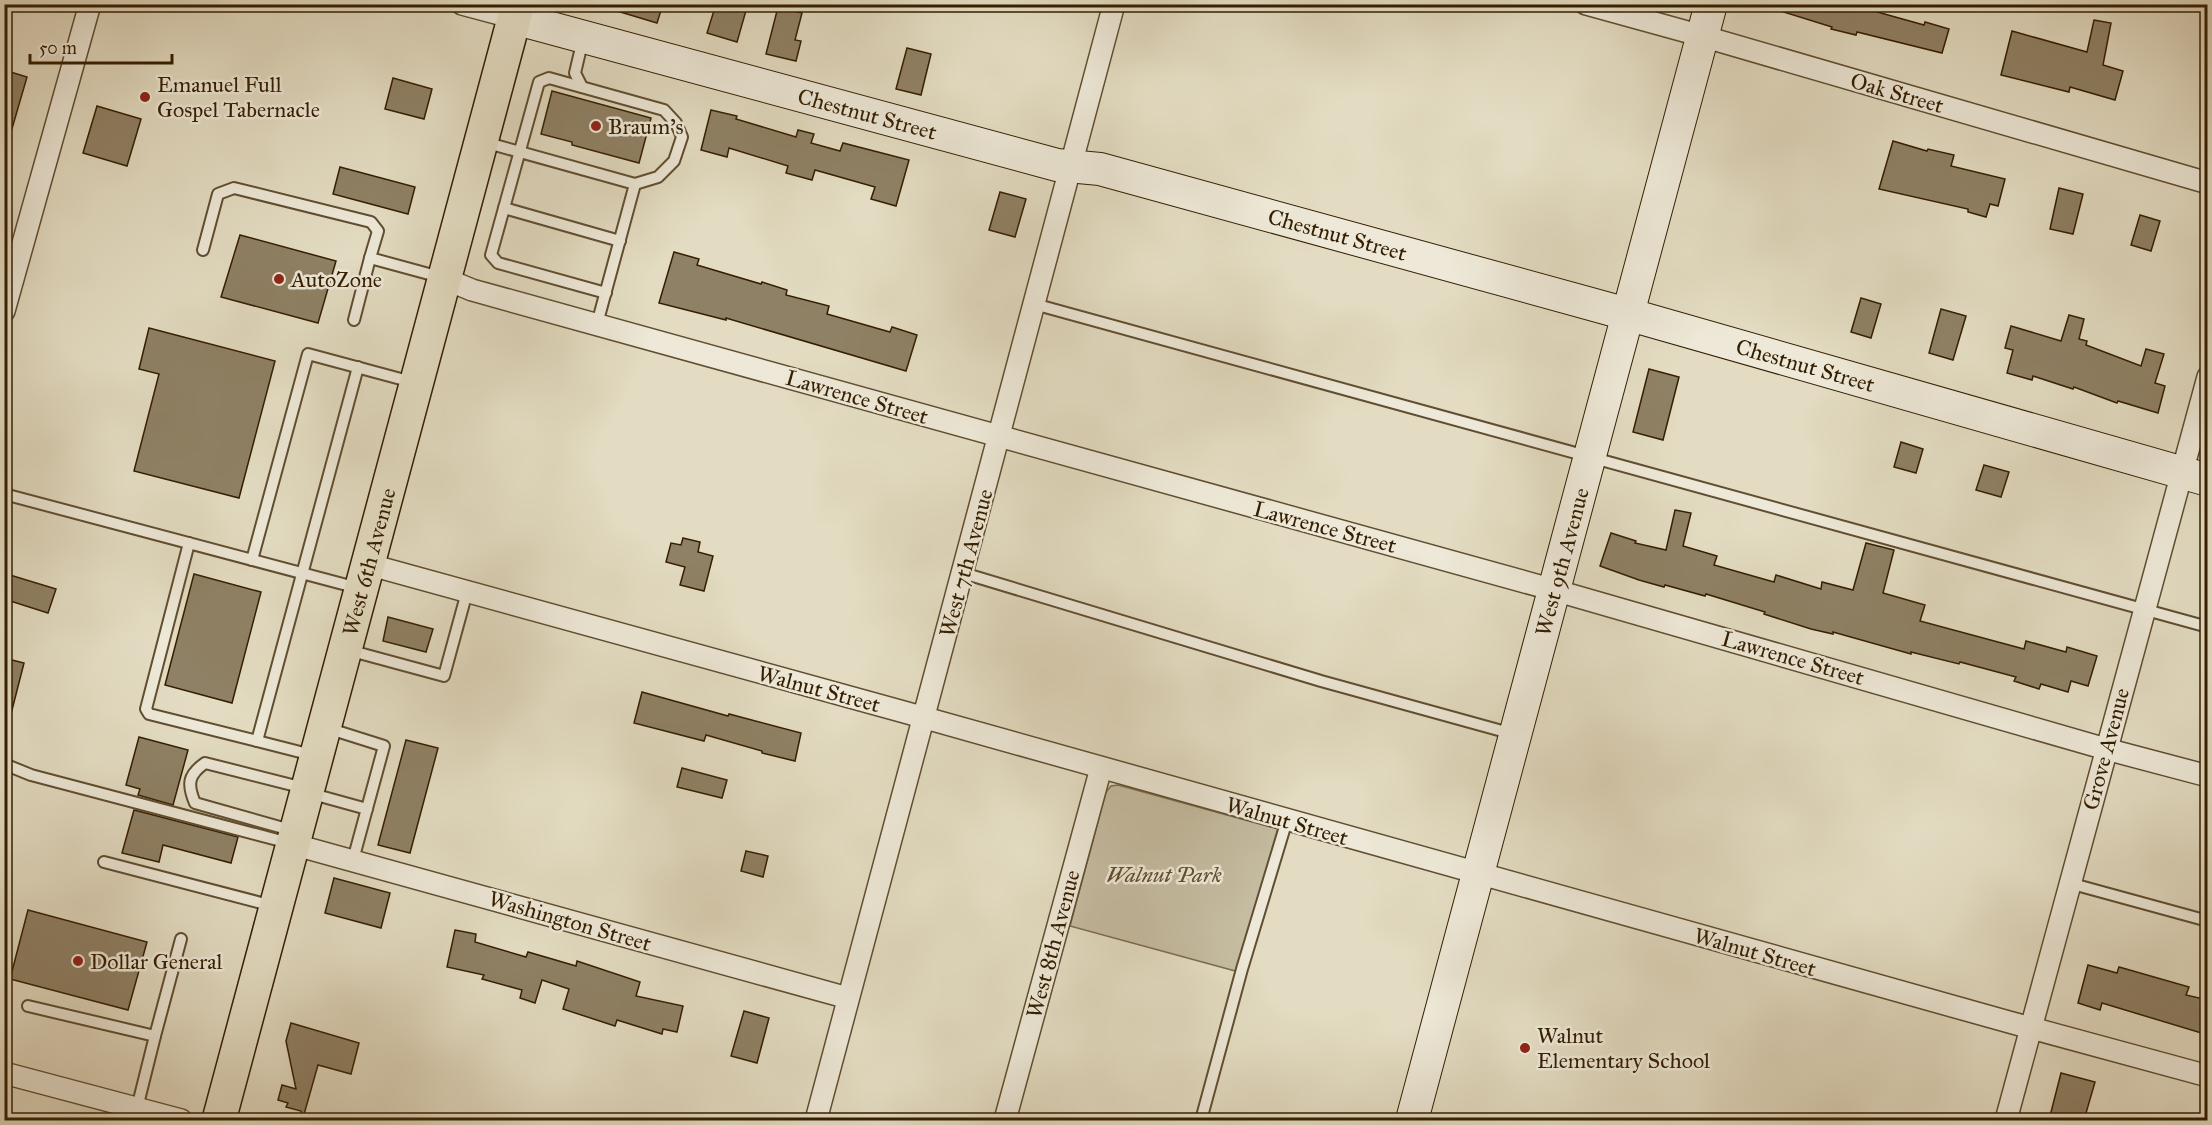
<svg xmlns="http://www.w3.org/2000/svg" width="2212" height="1125" viewBox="0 0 2212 1125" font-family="'IM FELL Great Primer',serif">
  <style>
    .green { fill: #c5bca1; stroke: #7c6d50; stroke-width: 1.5 }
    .building { fill: #8f8165; stroke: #341e00; stroke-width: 1.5 }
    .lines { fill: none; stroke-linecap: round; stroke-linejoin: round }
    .lane-casing { stroke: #604e30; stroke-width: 14 }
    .street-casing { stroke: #604e30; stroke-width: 24 }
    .secondary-casing { stroke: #341e00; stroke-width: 34 }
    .primary-casing { stroke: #341e00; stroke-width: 36 }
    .lane { stroke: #ede8d7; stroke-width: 10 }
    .street { stroke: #ede8d7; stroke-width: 21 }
    .secondary { stroke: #ede8d7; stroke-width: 32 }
    .primary { stroke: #e3dcc2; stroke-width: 33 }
    .poi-dot { fill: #8f2418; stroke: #ede8d7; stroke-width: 2 }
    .labels { text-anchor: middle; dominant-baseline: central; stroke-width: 5; stroke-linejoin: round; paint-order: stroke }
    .poi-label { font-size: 22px; fill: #341e00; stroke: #ede8d7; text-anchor: start }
    .street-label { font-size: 22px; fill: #341e00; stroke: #ede8d7 }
    .park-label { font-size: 22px; font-style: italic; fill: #604d30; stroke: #ede8d7 }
  </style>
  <rect width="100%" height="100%" fill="#e3dcc2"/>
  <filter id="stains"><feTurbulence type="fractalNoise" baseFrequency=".00333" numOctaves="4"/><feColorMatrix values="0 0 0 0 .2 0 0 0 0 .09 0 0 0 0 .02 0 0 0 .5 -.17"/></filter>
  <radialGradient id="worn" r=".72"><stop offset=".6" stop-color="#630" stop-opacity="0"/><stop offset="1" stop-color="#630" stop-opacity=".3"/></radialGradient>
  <path class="green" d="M1118 785 1278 829 1239 972 1070 926 1106 792 1111 786Z"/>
  <g class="building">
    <path d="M608 4H663L657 23 607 8Z"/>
    <path d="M716 4H738L747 7 737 42 707 33Z"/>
    <path d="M1772 4H1864L1863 8 1924 25 1925 22 1949 29 1942 53 1857 32 1856 35 1831 29 1832 27 1771 8Z"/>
    <path d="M778 7 802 13 795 40 801 41 796 61 766 54Z"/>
    <path d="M2094 20 2111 23 2103 65 2123 71 2115 100 2070 87 2069 92 2001 75 2012 31 2087 52Z"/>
    <path d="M907 48 931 54 921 95 896 89Z"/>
    <path d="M4 70 27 77 9 139H4Z"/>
    <path d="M393 78 432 89 424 119 385 109Z"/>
    <path d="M552 91 651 118 639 163 572 145V142L541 134Z"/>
    <path d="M97 106 141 119 127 166 83 153Z"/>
    <path d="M711 110 737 116 736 119 796 137 798 130 814 134 811 143 840 151 843 143 909 160 896 206 871 199 875 187 815 170 812 180 786 173 788 166 729 148 727 157 701 150Z"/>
    <path d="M1893 141 1927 151 1928 149 1954 155 1951 166 2005 179 1998 206 1990 204 1986 217 1968 212V209L1879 189Z"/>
    <path d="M340 167 415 187 408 214 333 194Z"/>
    <path d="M2059 188 2083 194 2073 234 2050 229Z"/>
    <path d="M1000 192 1026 199 1015 237 989 230Z"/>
    <path d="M2140 215 2160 221 2151 251 2131 245Z"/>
    <path d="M240 235 336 261 318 323 221 297Z"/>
    <path d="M674 252 699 259 697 265 761 284 762 282 787 290 786 295 829 306 827 314 890 332 892 327 917 335 906 371 726 318V320L659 303Z"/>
    <path d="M1861 298 1881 304 1871 338 1851 332Z"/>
    <path d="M1941 309 1966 316 1953 360 1929 353Z"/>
    <path d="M2069 315 2084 319 2079 339 2087 341 2086 345 2141 366 2146 349 2164 354 2155 383 2165 386 2158 413 2118 401 2117 403 2074 387 2073 389 2033 376 2032 380 2007 373 2013 350 2005 348 2011 326 2061 341Z"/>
    <path d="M149 328 275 361 239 498 134 471 159 374 139 369Z"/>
    <path d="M1649 369 1679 377 1663 440 1633 432Z"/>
    <path d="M1901 442 1923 449 1916 473 1894 467Z"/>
    <path d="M1984 465 2009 472 2001 497 1976 490Z"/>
    <path d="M1675 510 1691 513 1683 546 1717 556 1714 565 1774 582 1776 575 1821 589 1822 582 1853 590 1866 543 1894 550 1883 593 1925 605 1920 621 2024 649 2026 641 2066 652 2067 647 2097 656 2088 686 2071 681 2068 692 2041 684 2039 689 2014 681 2016 677 1960 662 1959 664 1911 652V654L1833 632V634L1811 629 1764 614 1765 612 1706 594 1705 596 1665 585 1664 587 1639 580 1600 566 1611 533 1636 541 1635 543 1666 550Z"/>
    <path d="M683 538 700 542 698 552 713 556 704 591 680 585 685 567 666 562 671 543 681 545Z"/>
    <path d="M194 574 261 592 232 703 165 685Z"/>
    <path d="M10 575 56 589 48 613 4 599Z"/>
    <path d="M388 617 433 629 426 652 383 641Z"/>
    <path d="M4 658 24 663 10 718 4 717Z"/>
    <path d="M642 692 728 716 729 714 801 733 795 761 762 753V751L706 735 704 741 634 723Z"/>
    <path d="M139 737 188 750 173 805 138 795 140 789 126 785Z"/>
    <path d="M406 740 438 748 410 853 378 845Z"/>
    <path d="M682 768 727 780 722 798 677 787Z"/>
    <path d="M134 810 238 837 231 863 163 845 159 862 122 853Z"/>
    <path d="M746 851 768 856 763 877 741 871Z"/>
    <path d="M334 878 390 893 381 928 325 913Z"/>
    <path d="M28 910 147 942 128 1010 10 979Z"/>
    <path d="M455 930 476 934 475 942 526 957 528 952 576 966 577 961 640 982 636 996 683 1006 677 1032 663 1029 662 1034 617 1020 615 1026 563 1009 569 989 542 980 535 1003 520 998 522 990 482 979 484 975 447 967Z"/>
    <path d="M2088 965 2117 973 2119 967 2189 987 2186 995 2208 1000V1035L2102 1003 2100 1010 2078 1003Z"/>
    <path d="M744 1011 769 1018 757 1063 731 1056Z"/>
    <path d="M291 1023 359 1043 351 1074 318 1065 303 1118 301 1111 286 1107 288 1103 278 1100 282 1085 296 1089 286 1041Z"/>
    <path d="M2061 1073 2095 1082 2084 1120H2049Z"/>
  </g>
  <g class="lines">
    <g class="lane-casing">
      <g id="lane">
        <path d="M582 87 575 73 583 39"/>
        <path d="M484 142 635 184 658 177 674 161 682 137 676 123 664 110 549 78 539 82C523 140 507 197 491 255L498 263 606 293"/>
        <path d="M504 208 620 241"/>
        <path d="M203 250 218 194 234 188 371 222 378 231 370 258 440 277"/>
        <path d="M1034 304 2208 627"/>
        <path d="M354 320 370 258"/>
        <path d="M597 324 635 184"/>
        <path d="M4 494 358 588"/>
        <path d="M189 543 146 709 149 714 257 741"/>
        <path d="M252 560 308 354 412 382"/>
        <path d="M963 573 1321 681 1513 734"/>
        <path d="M348 650 444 676 467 592"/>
        <path d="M327 728 384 746 353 860"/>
        <path d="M312 755 257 741 358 367"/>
        <path d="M4 764 31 775 289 843"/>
        <path d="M309 793 367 809"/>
        <path d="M294 831 195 803C187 784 188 775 205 763L304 788"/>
        <path d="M104 862 273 906"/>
        <path d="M2069 883 2208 921"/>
        <path d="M28 1006 155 1036 137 1108"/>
        <path d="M155 1036 181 939"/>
        <path d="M1201 1120 1242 969 1287 820"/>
      </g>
    </g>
    <g class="street-casing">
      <g id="street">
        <path d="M462 4 514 18"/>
        <path d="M1586 4 1702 36 2208 183"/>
        <path d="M443 278 472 290 1554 590 2106 749 2208 776"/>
        <path d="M4 311 90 4"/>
        <path d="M367 564 904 712 2009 1022 2208 1076"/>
        <path d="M292 844 848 998"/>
        <path d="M4 1073 181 1120"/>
        <path d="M816 1120 1114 4"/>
        <path d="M1005 1120 1101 768"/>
        <path d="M2006 1120 2208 377"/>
      </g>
    </g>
    <g class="secondary-casing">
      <g id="secondary">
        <path id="s1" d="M514 18 1057 165 1100 169 1627 314 2208 480"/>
        <path id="s2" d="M1412 1120 1711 4"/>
      </g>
    </g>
    <g class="primary-casing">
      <g id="primary">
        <path id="s3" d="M219 1120 518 4"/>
      </g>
    </g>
    <use href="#lane" class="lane"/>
    <use href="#street" class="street"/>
    <use href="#secondary" class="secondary"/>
    <use href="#primary" class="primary"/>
  </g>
  <g class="poi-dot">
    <circle cx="145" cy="97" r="6"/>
    <circle cx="596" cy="126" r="6"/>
    <circle cx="279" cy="279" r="6"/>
    <circle cx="78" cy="961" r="6"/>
    <circle cx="1525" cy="1048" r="6"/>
  </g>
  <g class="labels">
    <g class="poi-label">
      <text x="157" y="84">Emanuel Full<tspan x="157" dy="25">Gospel Tabernacle</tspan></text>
      <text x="608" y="126">Braum's</text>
      <text x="291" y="279">AutoZone</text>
      <text x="90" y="961">Dollar General</text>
      <text x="1537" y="1035">Walnut<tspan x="1537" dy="25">Elementary School</tspan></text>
    </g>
    <g class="street-label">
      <text transform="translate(1897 93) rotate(16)">Oak Street</text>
      <text stroke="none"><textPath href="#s1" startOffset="366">Chestnut Street</textPath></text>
      <text stroke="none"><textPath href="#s1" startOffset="852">Chestnut Street</textPath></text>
      <text stroke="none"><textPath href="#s1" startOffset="1338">Chestnut Street</textPath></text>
      <text transform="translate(857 397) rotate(16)">Lawrence Street</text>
      <text transform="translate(1325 527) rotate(15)">Lawrence Street</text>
      <text stroke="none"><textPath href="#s3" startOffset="578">West 6th Avenue</textPath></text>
      <text stroke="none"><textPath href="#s2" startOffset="578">West 9th Avenue</textPath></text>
      <text transform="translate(966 563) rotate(-75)">West 7th Avenue</text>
      <text transform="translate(1793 658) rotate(16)">Lawrence Street</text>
      <text transform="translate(819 689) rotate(15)">Walnut Street</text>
      <text transform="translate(2106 749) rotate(-75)">Grove Avenue</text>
      <text transform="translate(1287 821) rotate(16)">Walnut Street</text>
      <text transform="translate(570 921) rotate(16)">Washington Street</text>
      <text transform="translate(1053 944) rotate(-75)">West 8th Avenue</text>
      <text transform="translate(1755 952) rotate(16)">Walnut Street</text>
    </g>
    <g class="park-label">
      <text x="1164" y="874">Walnut Park</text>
    </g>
  </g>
  <rect width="2212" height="1125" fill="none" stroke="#e3dcc2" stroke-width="24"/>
  <rect x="6" y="6" width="2200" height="1113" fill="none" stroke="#341e00" stroke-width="3"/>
  <rect x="12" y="12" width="2188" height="1101" fill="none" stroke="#341e00" stroke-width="1.5"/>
  <path d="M30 54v9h142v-9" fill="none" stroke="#341e00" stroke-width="3"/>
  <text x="39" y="54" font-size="18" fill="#341e00" stroke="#ede8d7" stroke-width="4.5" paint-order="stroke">50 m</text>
  <rect width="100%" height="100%" filter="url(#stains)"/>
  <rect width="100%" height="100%" fill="url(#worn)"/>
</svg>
